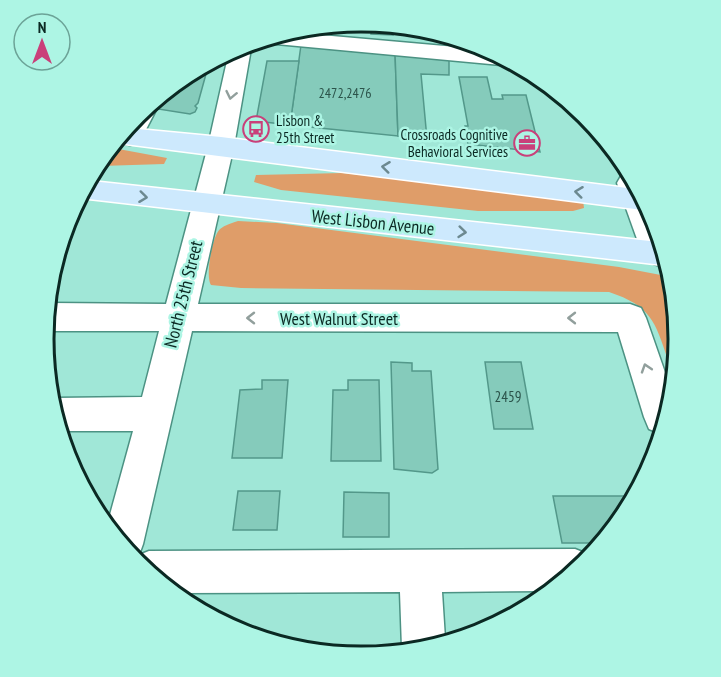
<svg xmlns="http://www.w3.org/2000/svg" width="721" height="677" viewBox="0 0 721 677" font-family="'PT Sans Narrow',sans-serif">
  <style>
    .green { fill: #df9d69 }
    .building { fill: #85cbbb; stroke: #53988a; stroke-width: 1.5 }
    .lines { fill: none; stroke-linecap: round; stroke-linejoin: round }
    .minor-casing { stroke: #4c9283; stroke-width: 3 }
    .major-casing { stroke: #fff; stroke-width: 3 }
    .minor { fill: #fff; fill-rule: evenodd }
    .major { fill: #cde9fd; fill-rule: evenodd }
    .oneway { stroke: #919f9c }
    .oneway2 { stroke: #6c8990 }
    .labels { text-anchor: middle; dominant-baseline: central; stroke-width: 5; stroke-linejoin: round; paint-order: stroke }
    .far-number-label { font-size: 14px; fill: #2a5249 }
    .far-poi-label { font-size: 15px; fill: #0b2923; stroke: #adf5e4; text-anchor: start }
    .number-label { font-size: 15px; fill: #2a5249 }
    .street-label { font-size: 18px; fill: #0b2923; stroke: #adf5e4 }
    .rim { fill: none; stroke: #0b2923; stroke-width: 3 }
  </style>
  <rect width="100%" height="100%" fill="#a0e7d7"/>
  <g class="green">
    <path d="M113 148 167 158 164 164 101 166Z"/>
    <path d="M343 173 583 200 584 208 573 211H478L281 190 254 182 256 175Z"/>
    <path d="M238 221 277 223 619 267 666 276 678 339 674 358 668 360C655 321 651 306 609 292L241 288 211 285C205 277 212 236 220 229 225 225 232 223 238 221Z"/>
  </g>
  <g class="building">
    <path d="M372 23 393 27V35L371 34Z"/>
    <path d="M301 45 395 53 398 136 290 125Z"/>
    <path d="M395 53 449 59V75L421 74 427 139 398 136Z"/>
    <path d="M267 61H299L290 125 256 121Z"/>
    <path d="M205 68 203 74H206L198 103 195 106 197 108 195 112 190 114 158 109 163 96Z"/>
    <path d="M459 77H487L492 99H503L502 95H526L540 152 468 144 465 126H468Z"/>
    <path d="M391 362 412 363V371H431L438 469 432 473 394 469Z"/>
    <path d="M485 362H521L533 429H494Z"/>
    <path d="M262 380H288L282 458H232L240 390 262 389Z"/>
    <path d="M348 380H379L381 461H331L333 390H348Z"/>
    <path d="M238 491H280L277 530H233Z"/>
    <path d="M344 492 389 493V537H343Z"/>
    <path d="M553 496H630L598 543H562Z"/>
  </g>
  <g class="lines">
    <g class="minor-casing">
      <g id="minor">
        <path d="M298 33 490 50 509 63 501 65 276 44 266 40Z"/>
        <path d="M252 43 234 146 198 304H630L641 308 646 318 669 384 659 433 649 429 644 417 618 332 192 331 143 544 139 555 149 551 575 549 590 555 585 563 543 591 442 592 445 639 402 648 400 592 181 593 136 563 108 522 133 431H61L55 398 142 397 159 331H47L45 330 50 303 166 304 208 146 229 52 239 45Z"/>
        <path d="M154 103 157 108 139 143 130 145 121 143 119 140 136 114Z"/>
        <path d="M626 175 654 217 663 263 657 265 646 261 642 253 617 183 621 176Z"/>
      </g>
    </g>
    <g class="major-casing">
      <g id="major">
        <path d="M127 128 221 137 635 189 648 209 643 210 117 143Z"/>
        <path d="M91 181 659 242 663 265 80 198Z"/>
      </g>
    </g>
    <use href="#minor" class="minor"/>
    <use href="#major" class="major"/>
  </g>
  <defs><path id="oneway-chevron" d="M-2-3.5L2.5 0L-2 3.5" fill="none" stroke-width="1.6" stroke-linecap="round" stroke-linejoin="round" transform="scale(1.5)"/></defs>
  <g class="oneway">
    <use href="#oneway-chevron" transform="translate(231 95) rotate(102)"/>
    <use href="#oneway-chevron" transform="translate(251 318) rotate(-180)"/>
    <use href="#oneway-chevron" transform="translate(572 318) rotate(-180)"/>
    <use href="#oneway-chevron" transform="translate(646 368) rotate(-108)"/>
  </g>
  <g class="oneway2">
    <use href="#oneway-chevron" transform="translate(386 167) rotate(-173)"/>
    <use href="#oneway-chevron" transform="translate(579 192) rotate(-173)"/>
    <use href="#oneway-chevron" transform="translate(143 197) rotate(7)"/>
    <use href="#oneway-chevron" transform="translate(462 232) rotate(6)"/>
  </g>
  <defs>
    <g id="bus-ring" transform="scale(1.35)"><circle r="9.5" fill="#adf5e4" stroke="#c9407a" stroke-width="1.5"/><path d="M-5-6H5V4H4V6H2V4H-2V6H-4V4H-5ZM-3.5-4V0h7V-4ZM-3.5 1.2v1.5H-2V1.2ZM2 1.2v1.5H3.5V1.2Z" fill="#c9407a"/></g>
    <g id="office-ring" transform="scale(1.35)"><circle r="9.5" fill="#adf5e4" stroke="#c9407a" stroke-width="1.5"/><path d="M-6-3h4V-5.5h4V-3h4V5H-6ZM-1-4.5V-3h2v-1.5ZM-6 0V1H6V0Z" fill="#c9407a"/></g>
  </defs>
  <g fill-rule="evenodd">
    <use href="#bus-ring" x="256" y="129"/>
    <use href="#office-ring" x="527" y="143"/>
  </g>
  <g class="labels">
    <g class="far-number-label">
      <text x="345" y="93">2472,2476</text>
    </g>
    <g class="far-poi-label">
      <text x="276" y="120">Lisbon &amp;<tspan x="276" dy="17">25th Street</tspan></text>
      <text x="508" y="134" text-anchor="end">Crossroads Cognitive<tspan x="508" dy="17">Behavioral Services</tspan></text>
    </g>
    <g class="number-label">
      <text x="508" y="396">2459</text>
    </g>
    <g class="street-label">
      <text transform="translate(373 222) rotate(6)">West Lisbon Avenue</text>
      <text transform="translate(183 294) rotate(-76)">North 25th Street</text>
      <text x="339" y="318">West Walnut Street</text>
    </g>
  </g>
  <path d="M0 0H721V677H0ZM54 339a307 307 0 1 1 614 0a307 307 0 1 1-614 0Z" fill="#adf5e4" fill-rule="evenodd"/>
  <path class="rim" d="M54 339a307 307 0 1 1 614 0a307 307 0 1 1-614 0Z"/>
  <g transform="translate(42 42)"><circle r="28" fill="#adf5e4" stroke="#6ca397" stroke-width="1.5"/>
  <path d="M0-4.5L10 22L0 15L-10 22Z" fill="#c9407a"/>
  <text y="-9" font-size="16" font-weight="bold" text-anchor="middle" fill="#0b2923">N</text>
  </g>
</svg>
